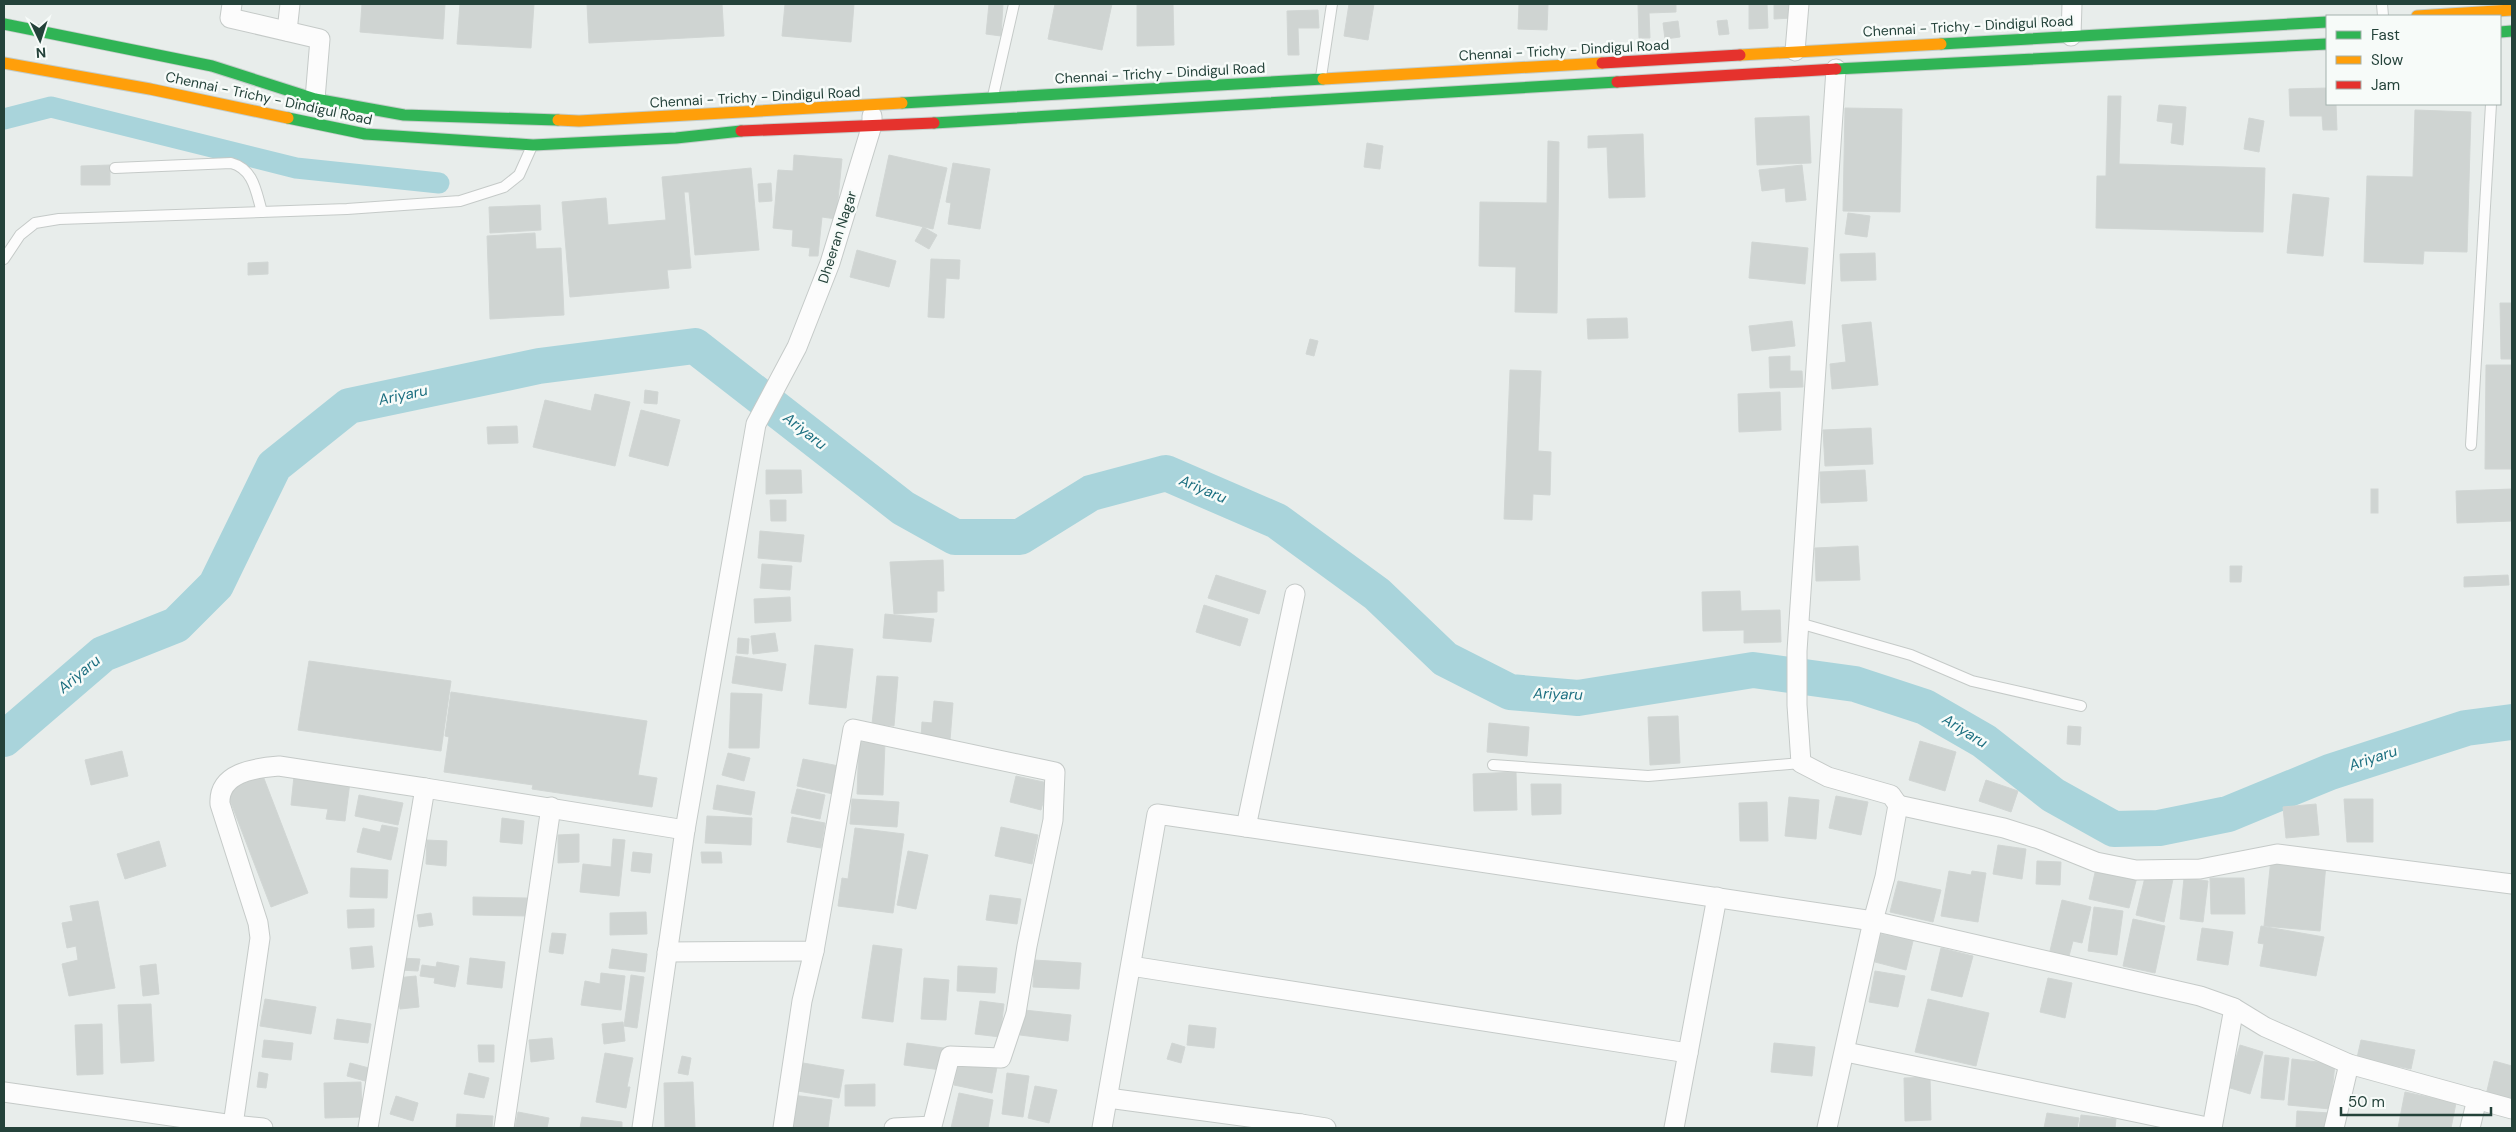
<svg xmlns="http://www.w3.org/2000/svg" width="2516" height="1132" viewBox="0 0 2516 1132" font-family="'DM Sans',sans-serif">
  <style>
    .lines { fill: none; stroke-linecap: round; stroke-linejoin: round }
    .canal { stroke: #a9d4db; stroke-width: 21 }
    .river { stroke: #a9d4db; stroke-width: 36 }
    .building { fill: #cfd4d2; stroke: #d1d6d4 }
    .lane-casing { stroke: #c5cac8; stroke-width: 12 }
    .street-casing { stroke: #c5cac8; stroke-width: 21 }
    .fast-casing { stroke: #c3ccc9; stroke-width: 13 }
    .slow-casing { stroke: #c3ccc9; stroke-width: 13 }
    .jam-casing { stroke: #c3ccc9; stroke-width: 13 }
    .lane { stroke: #fcfcfc; stroke-width: 10 }
    .street { stroke: #fcfcfc; stroke-width: 19 }
    .fast { stroke: #30b455; stroke-width: 11 }
    .slow { stroke: #ff9f0a; stroke-width: 11 }
    .jam { stroke: #e5322d; stroke-width: 11 }
    .labels { text-anchor: middle; dominant-baseline: central; stroke-width: 5; stroke-linejoin: round; paint-order: stroke }
    .street-label { font-size: 14px; fill: #24423a; stroke: #f7fbf9 }
    .water-label { font-size: 15px; font-style: italic; fill: #1c6f80; stroke: #f7fbf9 }
  </style>
  <rect width="100%" height="100%" fill="#e8edeb"/>
  <g class="lines">
    <path class="canal" d="M4 119 51 107 296 168 439 183"/>
    <path class="river" d="M4 739 103 654 176 625 216 585 274 466 349 406 539 366 695 346 903 508 955 537H1020L1091 493 1166 473 1277 521 1377 594 1445 659 1510 692 1578 698 1753 670 1855 684 1925 707 1984 741 2053 795 2114 829 2159 828 2228 814 2330 772 2466 728 2512 722"/>
  </g>
  <g class="building">
    <path d="M362 4H445L443 39 360 32Z"/>
    <path d="M460 4H534L531 48 457 44Z"/>
    <path d="M587 4H722L724 36 589 43Z"/>
    <path d="M785 4H854L851 42 782 36Z"/>
    <path d="M989 4H1003L1001 36 986 34Z"/>
    <path d="M1055 4H1112L1102 50 1048 39Z"/>
    <path d="M1137 4H1173L1174 45 1137 46Z"/>
    <path d="M1349 4H1374L1368 40 1344 36Z"/>
    <path d="M1519 4H1548L1547 30 1518 29Z"/>
    <path d="M1638 4H1676V12L1649 13 1650 38H1639Z"/>
    <path d="M1749 4H1767L1768 28 1749 29Z"/>
    <path d="M1774 4H1792V18L1774 19Z"/>
    <path d="M1318 10 1319 28H1298L1299 55H1288L1287 11Z"/>
    <path d="M1727 20 1729 34 1719 35 1717 21Z"/>
    <path d="M1678 21 1680 37 1665 39 1663 23Z"/>
    <path d="M2327 88V104H2336L2337 130H2323L2322 116H2290L2289 89Z"/>
    <path d="M2108 96H2121L2119 164 2265 168 2263 232 2096 228 2097 176H2106Z"/>
    <path d="M2159 105 2186 107 2183 145 2171 143 2173 123 2157 121Z"/>
    <path d="M1845 108 1902 109 1900 212 1843 211Z"/>
    <path d="M2415 110 2471 112 2467 252 2424 251 2423 264 2364 262 2367 176 2413 177Z"/>
    <path d="M1809 116 1811 163 1757 165 1755 118Z"/>
    <path d="M2249 118 2264 121 2259 152 2244 149Z"/>
    <path d="M1643 134 1645 197 1609 198 1607 147 1588 148V136Z"/>
    <path d="M1548 141 1559 142 1557 313 1515 312 1516 267 1479 266 1480 202 1547 203Z"/>
    <path d="M1367 143 1383 146 1380 169 1364 167Z"/>
    <path d="M794 155 842 159 836 219 822 217 818 256H809L810 248 792 246 793 230 773 228 778 170 793 171Z"/>
    <path d="M889 155 947 168 933 229 876 216Z"/>
    <path d="M953 163 990 169 980 229 948 224 951 203 946 202Z"/>
    <path d="M110 165V185H81V166Z"/>
    <path d="M1802 165 1806 200 1786 202 1785 188 1762 191 1759 170Z"/>
    <path d="M751 168 759 250 695 255 689 192H684L691 268 667 270 669 288 570 297 562 202 606 198 608 225 666 220 662 177Z"/>
    <path d="M771 183 772 201 759 202 758 184Z"/>
    <path d="M2293 194 2329 198 2323 256 2287 253Z"/>
    <path d="M540 205 541 230 490 233 489 207Z"/>
    <path d="M1848 213 1870 216 1867 237 1845 234Z"/>
    <path d="M923 227 937 235 929 249 915 241Z"/>
    <path d="M535 233 536 249 561 248 564 315 490 319 487 236Z"/>
    <path d="M1752 242 1808 248 1805 284 1749 278Z"/>
    <path d="M857 250 896 261 889 287 850 277Z"/>
    <path d="M1875 253 1876 280 1841 281 1840 254Z"/>
    <path d="M931 259 960 260 959 279 946 278 944 318 928 317Z"/>
    <path d="M268 262V274L248 275V263Z"/>
    <path d="M2500 303H2512V359H2501Z"/>
    <path d="M1627 318 1628 338 1588 339 1587 319Z"/>
    <path d="M1792 321 1795 346 1752 351 1749 326Z"/>
    <path d="M1871 322 1878 385 1832 389 1830 364 1846 362 1842 325Z"/>
    <path d="M1310 339 1318 341 1314 356 1306 354Z"/>
    <path d="M1790 356V371H1802L1803 387 1770 388 1769 357Z"/>
    <path d="M2486 365H2512V469H2485Z"/>
    <path d="M1510 370 1541 371 1538 451 1551 452 1550 495 1533 494 1532 520 1504 519Z"/>
    <path d="M645 390 658 392 657 404 644 403Z"/>
    <path d="M1780 392 1781 430 1739 432 1738 394Z"/>
    <path d="M595 394 630 402 615 466 533 447 545 400 591 411Z"/>
    <path d="M641 410 680 420 668 466 629 456Z"/>
    <path d="M517 426 518 443 488 444 487 427Z"/>
    <path d="M1871 428 1873 464 1825 466 1823 430Z"/>
    <path d="M766 470H801L802 493 766 494Z"/>
    <path d="M1865 470 1867 501 1821 503 1820 472Z"/>
    <rect x="2371" y="489" width="7" height="24"/>
    <path d="M2512 489V521L2457 523 2456 491Z"/>
    <path d="M770 500H786V521H771Z"/>
    <path d="M760 531 804 535 801 562 758 558Z"/>
    <path d="M1858 546 1860 580 1816 581 1815 548Z"/>
    <path d="M943 560 944 591H937V612L894 614 890 562Z"/>
    <path d="M762 564 792 566 790 590 760 588Z"/>
    <path d="M2230 566H2242L2241 582H2230Z"/>
    <path d="M1216 575 1266 591 1259 614 1208 598Z"/>
    <path d="M2508 575 2509 585 2464 587V577Z"/>
    <path d="M1740 591 1741 611 1780 610 1781 642 1744 643V630L1703 631 1702 592Z"/>
    <path d="M790 597 791 621 755 623 754 599Z"/>
    <path d="M1204 605 1248 619 1240 646 1196 632Z"/>
    <path d="M885 614 934 619 931 642 883 638Z"/>
    <path d="M775 633 778 651 753 654 751 636Z"/>
    <path d="M738 638 749 639 748 654 737 653Z"/>
    <path d="M815 645 853 649 846 708 809 704Z"/>
    <path d="M736 656 786 664 782 691 732 683Z"/>
    <path d="M309 661 451 681 441 751 298 730Z"/>
    <path d="M877 676 898 677 894 726 872 724Z"/>
    <path d="M451 692 647 721 638 775 657 778 652 807 532 789 533 785 444 772 449 737 445 736Z"/>
    <path d="M731 693 762 694 759 748H729Z"/>
    <path d="M934 701 953 703 950 740 921 738 922 722 932 723Z"/>
    <path d="M1678 716 1680 763 1650 765 1648 717Z"/>
    <path d="M1489 723 1529 727 1527 756 1487 752Z"/>
    <path d="M2068 726 2081 727 2080 745 2067 744Z"/>
    <path d="M1920 741 1956 752 1945 791 1909 780Z"/>
    <path d="M859 742 885 743 883 795 857 794Z"/>
    <path d="M122 751 128 776 91 785 85 760Z"/>
    <path d="M728 753 750 758 744 781 722 775Z"/>
    <path d="M803 759 839 766 833 794 797 786Z"/>
    <path d="M1516 772 1517 810 1474 811 1473 774Z"/>
    <path d="M263 776 308 893 271 907 226 790Z"/>
    <path d="M294 776 350 782 345 821 326 819 328 809 291 805Z"/>
    <path d="M1016 776 1048 783 1041 810 1010 802Z"/>
    <path d="M1986 780 2018 791 2011 812 1979 801Z"/>
    <path d="M1531 784H1561V814L1532 815Z"/>
    <path d="M717 785 755 792 751 815 713 809Z"/>
    <path d="M797 789 825 795 820 819 791 813Z"/>
    <path d="M359 795 403 803 398 825 355 816Z"/>
    <path d="M1836 796 1868 802 1861 835 1829 828Z"/>
    <path d="M1789 797 1819 800 1816 839 1785 836Z"/>
    <path d="M852 799 899 802 897 827 850 824Z"/>
    <path d="M2344 799H2373V842H2347Z"/>
    <path d="M1767 802 1768 841H1740L1739 803Z"/>
    <path d="M2316 804 2319 835 2286 838 2283 807Z"/>
    <path d="M707 816 752 818 751 845 705 843Z"/>
    <path d="M792 817 825 823 821 848 787 842Z"/>
    <path d="M502 818 524 821 522 844 500 842Z"/>
    <path d="M382 825 398 828 391 860 357 852 363 828 380 832Z"/>
    <path d="M1001 827 1038 835 1032 864 995 856Z"/>
    <path d="M855 828 904 834 893 913 838 906 842 878 848 879Z"/>
    <path d="M579 834V862L558 863V835Z"/>
    <path d="M613 839 625 840 619 896 580 892 583 864 611 867Z"/>
    <path d="M427 840 447 841 446 866 426 864Z"/>
    <path d="M159 841 166 866 125 879 117 854Z"/>
    <path d="M1998 845 2026 849 2022 879 1993 874Z"/>
    <path d="M908 851 928 855 916 909 897 905Z"/>
    <path d="M633 852 652 854 650 873 631 871Z"/>
    <path d="M701 852H721L722 863H702Z"/>
    <path d="M2271 859 2326 864 2320 931 2264 926Z"/>
    <path d="M2037 861 2061 862 2060 885 2036 884Z"/>
    <path d="M2097 864 2138 873 2129 908 2089 899Z"/>
    <path d="M351 868 388 870 387 898 350 897Z"/>
    <path d="M1949 871 1971 875 1972 871 1986 873 1978 922 1941 916Z"/>
    <path d="M2146 873 2173 879 2164 922 2136 915Z"/>
    <path d="M2184 878 2208 881 2203 922 2180 919Z"/>
    <path d="M2210 878H2244L2245 914H2211Z"/>
    <path d="M1898 881 1941 890 1933 922 1890 912Z"/>
    <path d="M990 895 1021 899 1017 924 986 920Z"/>
    <path d="M473 897 527 898V916L473 915Z"/>
    <path d="M2062 900 2091 907 2082 943 2073 941 2069 956 2050 951Z"/>
    <path d="M98 901 115 988 69 996 62 964 78 960 76 946 67 948 62 923 73 921 70 906Z"/>
    <path d="M2094 907 2123 911 2117 955 2088 951Z"/>
    <path d="M374 909V927L348 928 347 910Z"/>
    <path d="M646 912 647 934 610 935V913Z"/>
    <path d="M431 913 433 925 419 927 417 915Z"/>
    <path d="M2133 919 2165 926 2155 973 2123 966Z"/>
    <path d="M2261 926 2324 937 2316 976 2260 966 2264 944 2258 943Z"/>
    <path d="M2202 928 2233 932 2228 965 2197 960Z"/>
    <path d="M552 933 566 934 563 954 549 952Z"/>
    <path d="M1881 934 1913 941 1906 970 1875 962Z"/>
    <path d="M873 945 902 949 893 1022 862 1018Z"/>
    <path d="M372 946 374 967 352 969 350 948Z"/>
    <path d="M1941 948 1973 956 1962 997 1931 990Z"/>
    <path d="M612 949 647 954 645 972 609 968Z"/>
    <path d="M401 958 420 959 418 971 400 970Z"/>
    <path d="M470 958 505 962 502 988 467 984Z"/>
    <path d="M1034 960 1081 963 1079 989 1033 987Z"/>
    <path d="M437 962 459 966 455 987 434 983 435 978 420 976 422 965 436 967Z"/>
    <path d="M156 964 159 994 143 996 140 966Z"/>
    <path d="M958 966 997 968 995 993 957 991Z"/>
    <path d="M1875 971 1905 976 1898 1007 1869 1002Z"/>
    <path d="M601 973 625 976 621 1010 581 1005 585 981 600 984Z"/>
    <path d="M631 975 644 977 637 1028 624 1026Z"/>
    <path d="M416 976 419 1007 400 1009 396 978Z"/>
    <path d="M924 978 949 980 946 1020 921 1019Z"/>
    <path d="M2048 978 2072 983 2065 1018 2040 1012Z"/>
    <path d="M265 999 316 1007 311 1034 260 1026Z"/>
    <path d="M1928 999 1989 1013 1976 1066 1915 1052Z"/>
    <path d="M980 1001 1004 1004 1000 1037 975 1034Z"/>
    <path d="M151 1004 154 1061 121 1063 118 1005Z"/>
    <path d="M1024 1010 1071 1015 1068 1041 1020 1035Z"/>
    <path d="M337 1019 371 1024 368 1043 334 1039Z"/>
    <path d="M623 1022 625 1041 604 1044 602 1024Z"/>
    <path d="M102 1024 103 1074 77 1075 75 1025Z"/>
    <path d="M1189 1025 1216 1028 1214 1048 1187 1045Z"/>
    <path d="M552 1038 554 1059 531 1062 529 1040Z"/>
    <path d="M264 1040 293 1043 291 1060 262 1057Z"/>
    <path d="M2361 1040 2415 1050 2411 1069 2357 1058Z"/>
    <path d="M907 1043 944 1048 941 1070 904 1065Z"/>
    <path d="M1172 1043 1185 1047 1181 1063 1167 1059Z"/>
    <path d="M1774 1043 1815 1047 1812 1076 1771 1072Z"/>
    <path d="M478 1045H494V1062H479Z"/>
    <path d="M2240 1045 2263 1052 2250 1094 2227 1087Z"/>
    <path d="M605 1053 633 1058 627 1087H630L626 1108 596 1102Z"/>
    <path d="M2265 1055 2289 1058 2284 1100 2261 1098Z"/>
    <path d="M682 1056 691 1058 688 1075 678 1073Z"/>
    <path d="M2292 1059 2335 1064 2330 1109 2288 1105Z"/>
    <path d="M959 1060 997 1067 992 1093 954 1085Z"/>
    <path d="M2494 1061 2512 1066V1101L2486 1095Z"/>
    <path d="M350 1063 369 1068 365 1081 347 1076Z"/>
    <path d="M803 1063 844 1070 839 1098 798 1091Z"/>
    <path d="M259 1072 268 1074 266 1088 257 1087Z"/>
    <path d="M469 1073 489 1078 484 1098 464 1094Z"/>
    <path d="M1007 1073 1029 1076 1023 1117 1002 1114Z"/>
    <path d="M1930 1077 1931 1120 1905 1121 1904 1078Z"/>
    <path d="M361 1082 362 1117 325 1118 324 1083Z"/>
    <path d="M693 1082 695 1128H665L664 1083Z"/>
    <path d="M875 1084V1106H845V1085Z"/>
    <path d="M1035 1086 1057 1090 1049 1123 1028 1118Z"/>
    <path d="M2405 1092 2456 1103 2451 1128H2398Z"/>
    <path d="M959 1093 993 1100 988 1128H951Z"/>
    <path d="M792 1095 832 1100 828 1128H791Z"/>
    <path d="M396 1096 418 1103 413 1121 390 1114Z"/>
    <path d="M2297 1111 2330 1113 2329 1128H2296Z"/>
    <path d="M518 1112 549 1118 547 1128H515Z"/>
    <path d="M2047 1113 2079 1118 2077 1128H2044Z"/>
    <path d="M457 1114 493 1116 492 1128H456Z"/>
    <path d="M2081 1115 2116 1119 2115 1128H2079Z"/>
    <path d="M582 1117 622 1122V1128H580Z"/>
  </g>
  <g class="lines">
    <g class="lane-casing">
      <g id="lane">
        <path d="M2382 4 2383 16"/>
        <path d="M1321 77 1332 4"/>
        <path d="M993 96 1014 4"/>
        <path d="M115 168 231 163C254 169 256 192 262 212"/>
        <path d="M4 259 20 235 35 223 59 219 347 209 460 201 504 187 519 175 532 146"/>
        <path d="M2471 445 2491 104"/>
        <path d="M1799 623 1911 655 1972 681 2081 706"/>
        <path d="M1493 765 1648 776 1801 763"/>
      </g>
    </g>
    <g class="street-casing">
      <g id="street">
        <path d="M232 4 230 18 320 39 315 99"/>
        <path d="M287 31 290 4"/>
        <path d="M2071 36 2072 4"/>
        <path d="M1795 51 1799 4"/>
        <path d="M1836 69 1797 651V705L1801 763 1828 777 1891 795 1898 805 1885 877 1873 921 2200 996 2234 1008 2265 1027 2349 1064 2512 1109"/>
        <path d="M1898 805 2004 828 2039 839 2096 862 2136 870 2200 869 2277 854 2512 884"/>
        <path d="M1246 827 1873 921 1827 1128"/>
        <path d="M667 952 814 951 853 729 1055 772 1053 820 1027 946 1016 1013 1001 1058 950 1056 932 1126 894 1128"/>
        <path d="M1131 966 1688 1053"/>
        <path d="M1846 1052 2212 1128"/>
        <path d="M4 1092 233 1125 260 938 258 923 220 804C218 773 254 768 279 766L425 788"/>
        <path d="M1108 1098 1301 1124 1300 1128"/>
        <path d="M1301 1124 1326 1128"/>
        <path d="M233 1128V1125L263 1128"/>
        <path d="M368 1128 425 788 685 830"/>
        <path d="M504 1128 551 807"/>
        <path d="M642 1128 685 830 756 424 797 347 830 263 872 125V116"/>
        <path d="M783 1128 802 1001 814 951"/>
        <path d="M1102 1128 1157 814 1246 827 1295 594"/>
        <path d="M1674 1128 1717 897"/>
        <path d="M2212 1128 2234 1008"/>
        <path d="M2334 1128 2349 1064"/>
        <path d="M2470 1128 2477 1099"/>
      </g>
    </g>
    <g class="fast-casing">
      <g id="fast">
        <path d="M4 24 212 66 315 99 404 115 558 120"/>
        <path d="M2500 32 2512 31"/>
        <path d="M1941 44 2327 22"/>
        <path d="M1836 69 2327 44"/>
        <path d="M902 103 1323 79"/>
        <path d="M288 118 365 134 533 145 676 138 741 131"/>
        <path d="M934 123 1617 82"/>
      </g>
    </g>
    <g class="slow-casing">
      <g id="slow">
        <path d="M2417 16 2512 10"/>
        <path d="M1740 55 1941 44"/>
        <path d="M4 63 150 89 288 118"/>
        <path d="M1323 79 1602 63"/>
        <path d="M558 120 579 121 902 103"/>
      </g>
    </g>
    <g class="jam-casing">
      <g id="jam">
        <path d="M1602 63 1740 55"/>
        <path d="M1617 82 1836 69"/>
        <path d="M741 131 934 123"/>
      </g>
    </g>
    <use href="#lane" class="lane"/>
    <use href="#street" class="street"/>
    <use href="#fast" class="fast"/>
    <use href="#slow" class="slow"/>
    <use href="#jam" class="jam"/>
  </g>
  <g class="labels">
    <g class="street-label">
      <text transform="translate(1968 26) rotate(-3)">Chennai - Trichy - Dindigul Road</text>
      <text transform="translate(1564 50) rotate(-3)">Chennai - Trichy - Dindigul Road</text>
      <text transform="translate(1160 73) rotate(-3)">Chennai - Trichy - Dindigul Road</text>
      <text transform="translate(755 97) rotate(-3)">Chennai - Trichy - Dindigul Road</text>
      <text transform="translate(269 98) rotate(12)">Chennai - Trichy - Dindigul Road</text>
      <text transform="translate(837 237) rotate(-72)">Dheeran Nagar</text>
    </g>
    <g class="water-label">
      <text transform="translate(403 395) rotate(-12)">Ariyaru</text>
      <text transform="translate(805 431) rotate(38)">Ariyaru</text>
      <text transform="translate(1203 489) rotate(23)">Ariyaru</text>
      <text transform="translate(79 674) rotate(-40)">Ariyaru</text>
      <text transform="translate(1558 694) rotate(2)">Ariyaru</text>
      <text transform="translate(1965 731) rotate(32)">Ariyaru</text>
      <text transform="translate(2373 758) rotate(-18)">Ariyaru</text>
    </g>
  </g>
  <rect width="2516" height="1132" fill="none" stroke="#24423a" stroke-width="10"/>
  <rect x="2326" y="15" width="175" height="90" fill="#f7fbf9" stroke="#a3b1ad"/>
  <rect x="2336" y="31" width="25" height="8" fill="#30b455" stroke="#a3b1ad"/>
  <text x="2371" y="40" font-size="15" fill="#24423a">Fast</text>
  <rect x="2336" y="56" width="25" height="8" fill="#ff9f0a" stroke="#a3b1ad"/>
  <text x="2371" y="65" font-size="15" fill="#24423a">Slow</text>
  <rect x="2336" y="81" width="25" height="8" fill="#e5322d" stroke="#a3b1ad"/>
  <text x="2371" y="90" font-size="15" fill="#24423a">Jam</text>
  <g transform="translate(40 40) rotate(176)" stroke="#f7fbf9" stroke-width="4" paint-order="stroke">
  <path d="M0-4L9 19L0 12L-9 19Z" fill="#24423a"/>
  <text y="-8" font-size="14" font-weight="bold" text-anchor="middle" fill="#24423a">N</text>
  </g>
  <path d="M2341 1107v8h150v-8" fill="none" stroke="#24423a" stroke-width="2.5"/>
  <text x="2348" y="1107" font-size="15" fill="#24423a" stroke="#f7fbf9" stroke-width="4" paint-order="stroke">50 m</text>
</svg>
